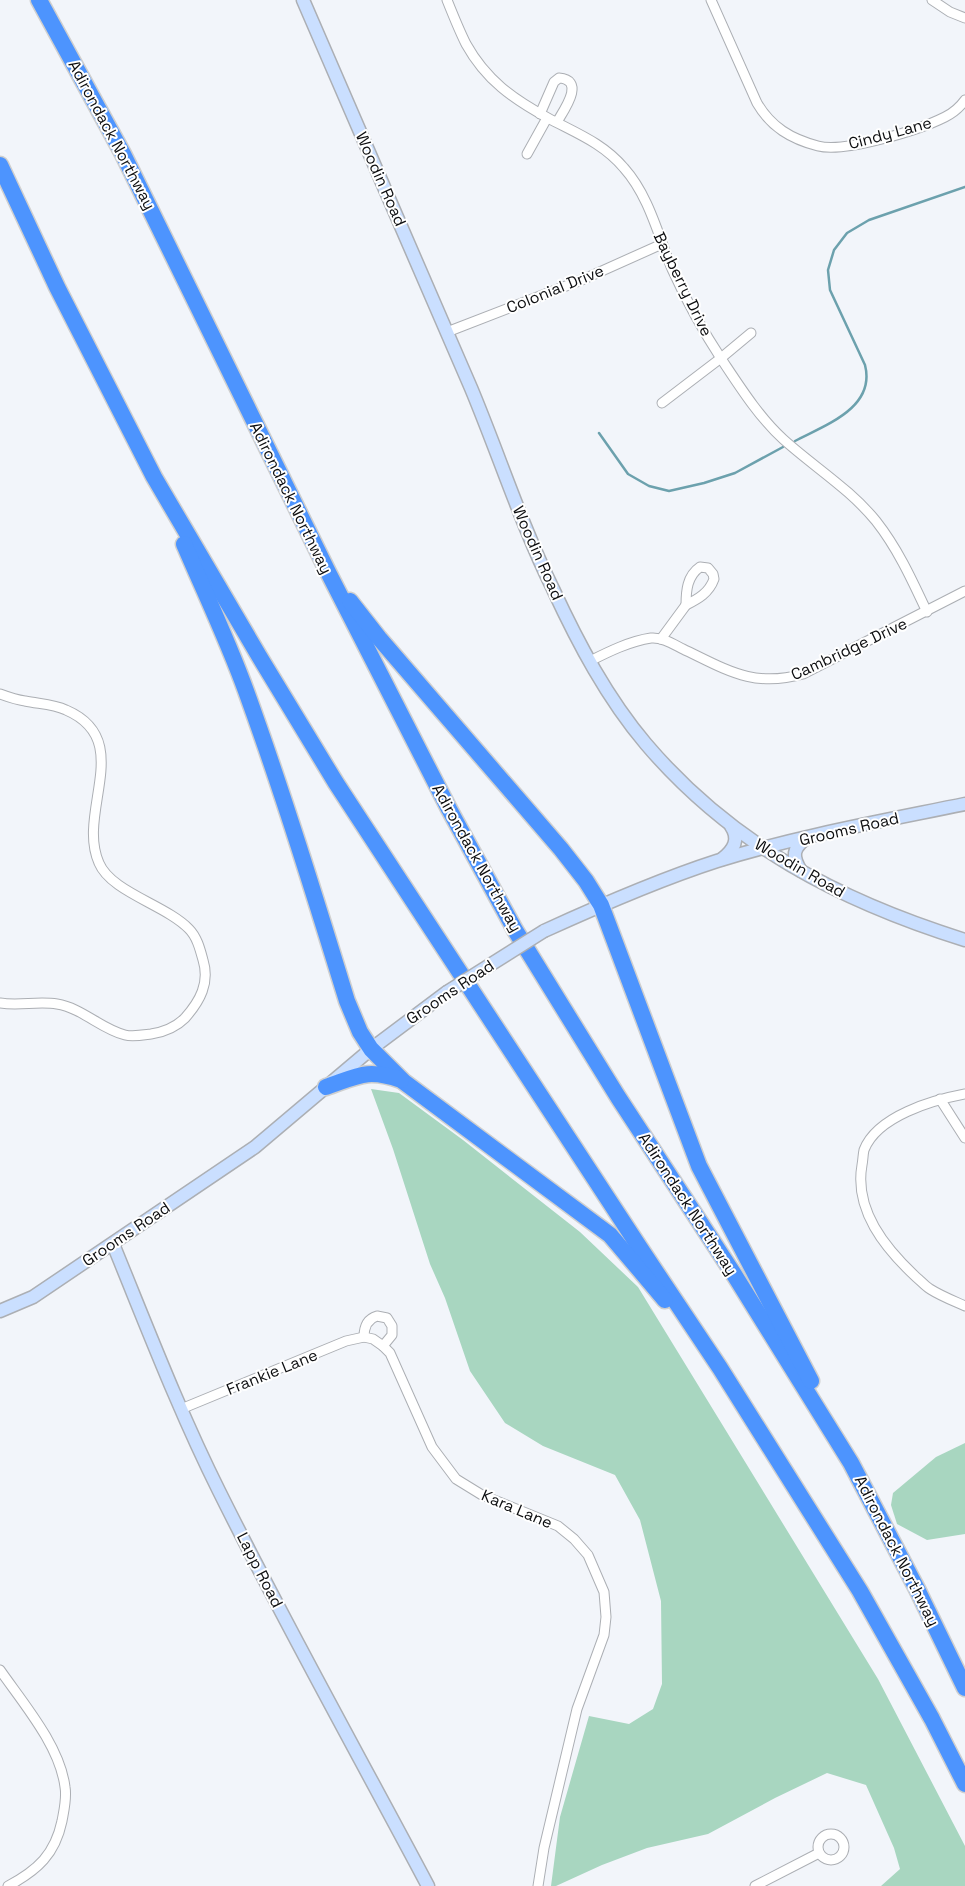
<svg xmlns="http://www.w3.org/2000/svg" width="965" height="1886" viewBox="0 0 965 1886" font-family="'Space Grotesk',sans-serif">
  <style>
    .green { fill: #a8d6c0 }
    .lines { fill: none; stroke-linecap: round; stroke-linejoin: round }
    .stream { stroke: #6ca1ad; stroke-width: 2.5 }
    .street-casing { stroke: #acafb4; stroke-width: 11 }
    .secondary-casing { stroke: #acafb4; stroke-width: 15 }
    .highway-casing { stroke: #cfcfcf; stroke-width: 19 }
    .street { stroke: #fff; stroke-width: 9 }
    .secondary { stroke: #cadfff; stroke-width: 12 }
    .highway { stroke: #4d94fe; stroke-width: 16 }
    .secondary-bridge-casing { stroke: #acafb4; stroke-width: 15; stroke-linecap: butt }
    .secondary-bridge { stroke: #cadfff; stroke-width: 12 }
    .labels { text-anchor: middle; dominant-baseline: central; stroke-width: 4; stroke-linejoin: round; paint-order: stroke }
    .street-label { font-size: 16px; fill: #0d0e10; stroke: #fff }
  </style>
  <rect width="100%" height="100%" fill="#f2f5fa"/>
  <g class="green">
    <path d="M371 1089 399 1093 463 1140 580 1232 638 1287 878 1679 965 1846V1886H881L900 1869 894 1848 866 1785 827 1773 775 1798 708 1834 647 1848 602 1865 556 1886H551L560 1817 589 1716 629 1724 653 1709 662 1684 661 1601 640 1520 615 1475 543 1446 505 1423 470 1371 445 1298 430 1264 393 1149Z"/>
    <path d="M965 1443V1534L927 1540 897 1524 891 1505 893 1493 936 1457Z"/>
  </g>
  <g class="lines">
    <g class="stream">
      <path d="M599 433 628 474 649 486 669 491 704 483 735 473 783 447"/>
      <path d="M795 441C825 425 876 408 865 365L830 290 828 270 834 250 847 233 869 220 965 187"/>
    </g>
    <g class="street-casing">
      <g id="street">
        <path d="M447 0C453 15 459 30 466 44 486 80 513 99 548 118 576 133 603 143 624 168 649 196 658 235 672 269 686 300 703 331 722 360 740 387 759 417 783 439 814 467 850 489 876 521 898 549 912 580 927 612"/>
        <path d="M711 0 757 103C771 127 791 139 818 146 845 153 919 130 945 117 953 113 960 107 965 100"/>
        <path d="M932 0 950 12 965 18"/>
        <path d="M540 114 554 82 559 78C586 80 564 110 557 122"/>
        <path d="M527 154 547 118"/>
        <path d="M447 332 584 279 662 244"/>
        <path d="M662 403 721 358 751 333"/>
        <path d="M700 567 708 568 713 574 714 579C709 593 698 599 686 605 686 591 687 576 700 567Z"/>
        <path d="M661 639 686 605"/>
        <path d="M590 661C608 652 630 641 651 638 662 637 673 644 683 649 727 670 753 688 803 674L965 591"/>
        <path d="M0 694C8 697 17 700 25 701 39 704 53 704 66 710 136 740 76 812 99 863 111 892 166 905 189 929 197 937 200 949 203 960 210 983 200 1001 185 1018 176 1027 164 1032 151 1034 143 1035 133 1037 125 1035 101 1029 82 1008 57 1004 38 1001 19 1006 0 1003"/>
        <path d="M965 1094C933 1100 877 1116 864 1150 863 1154 863 1160 862 1165 854 1210 885 1248 916 1277 921 1281 925 1286 930 1289 941 1296 954 1301 965 1306"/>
        <path d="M940 1099 965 1138"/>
        <path d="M377 1316 387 1318 392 1326V1335L383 1346 373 1339 364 1337C364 1327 367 1319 377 1316Z"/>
        <path d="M383 1346 390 1353 432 1447 456 1479 482 1495 558 1526 574 1539 588 1555 604 1592 606 1617 604 1635 577 1709 544 1848 538 1886"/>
        <path d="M181 1409 346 1341 364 1337"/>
        <path d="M0 1670C23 1703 60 1746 65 1787 67 1798 64 1810 62 1821 55 1854 38 1870 8 1886"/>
        <circle cx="831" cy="1847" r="13"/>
        <path d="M755 1886 819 1853"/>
      </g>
    </g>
    <g class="secondary-casing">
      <g id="secondary">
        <path d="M303 0C359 129 416 258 471 388 499 455 521 524 553 589 578 643 607 698 646 744 732 845 840 901 965 940"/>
        <path d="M722 859C734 850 740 839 731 826"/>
        <path d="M801 871C792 857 792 848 807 838"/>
        <path d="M544 931C601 905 658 880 717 861 798 836 882 821 965 804"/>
        <path d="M113 1244C147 1327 179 1411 219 1491 285 1624 358 1754 428 1886"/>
        <path d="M0 1311 33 1297 255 1147 371 1049 447 992"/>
      </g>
    </g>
    <g class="highway-casing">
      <g id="highway">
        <path d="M39 0 123 154 328 572 449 809 515 930 618 1097 735 1276 851 1463 917 1589 965 1688"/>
        <path d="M0 165 57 287 154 477 259 656 336 783 640 1248 720 1368 860 1591 932 1719 965 1784"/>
        <path d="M184 544C205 593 228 641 246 691 283 793 315 897 347 1001L360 1032 371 1049 404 1082 610 1235 665 1300"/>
        <path d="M350 601 379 638 561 849 586 881 601 905 699 1166 811 1381"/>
        <path d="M326 1087C358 1076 367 1068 401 1080"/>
      </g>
    </g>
    <use href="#street" class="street"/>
    <use href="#secondary" class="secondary"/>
    <use href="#highway" class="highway"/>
    <g class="secondary-bridge-casing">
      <path id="secondary-bridge" d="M447 992 544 931"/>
    </g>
    <use href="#secondary-bridge" class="secondary-bridge"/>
  </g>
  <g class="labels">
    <g class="street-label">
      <text transform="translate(890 133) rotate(-15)">Cindy Lane</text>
      <text transform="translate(112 135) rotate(62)">Adirondack Northway</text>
      <text transform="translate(381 179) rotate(66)">Woodin Road</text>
      <text transform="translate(683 284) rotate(64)">Bayberry Drive</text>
      <text transform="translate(555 289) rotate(-22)">Colonial Drive</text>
      <text transform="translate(291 498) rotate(64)">Adirondack Northway</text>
      <text transform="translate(538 553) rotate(66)">Woodin Road</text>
      <text transform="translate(849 649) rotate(-25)">Cambridge Drive</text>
      <text transform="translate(849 829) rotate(-13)">Grooms Road</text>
      <text transform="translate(477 858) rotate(61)">Adirondack Northway</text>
      <text transform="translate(800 868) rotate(30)">Woodin Road</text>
      <text transform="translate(450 992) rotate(-34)">Grooms Road</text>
      <text transform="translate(688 1204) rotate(57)">Adirondack Northway</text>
      <text transform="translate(126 1234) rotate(-34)">Grooms Road</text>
      <text transform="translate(272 1372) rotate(-22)">Frankie Lane</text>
      <text transform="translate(517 1509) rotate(23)">Kara Lane</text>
      <text transform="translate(897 1551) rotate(63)">Adirondack Northway</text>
      <text transform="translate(260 1570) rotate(63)">Lapp Road</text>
    </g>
  </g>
</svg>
